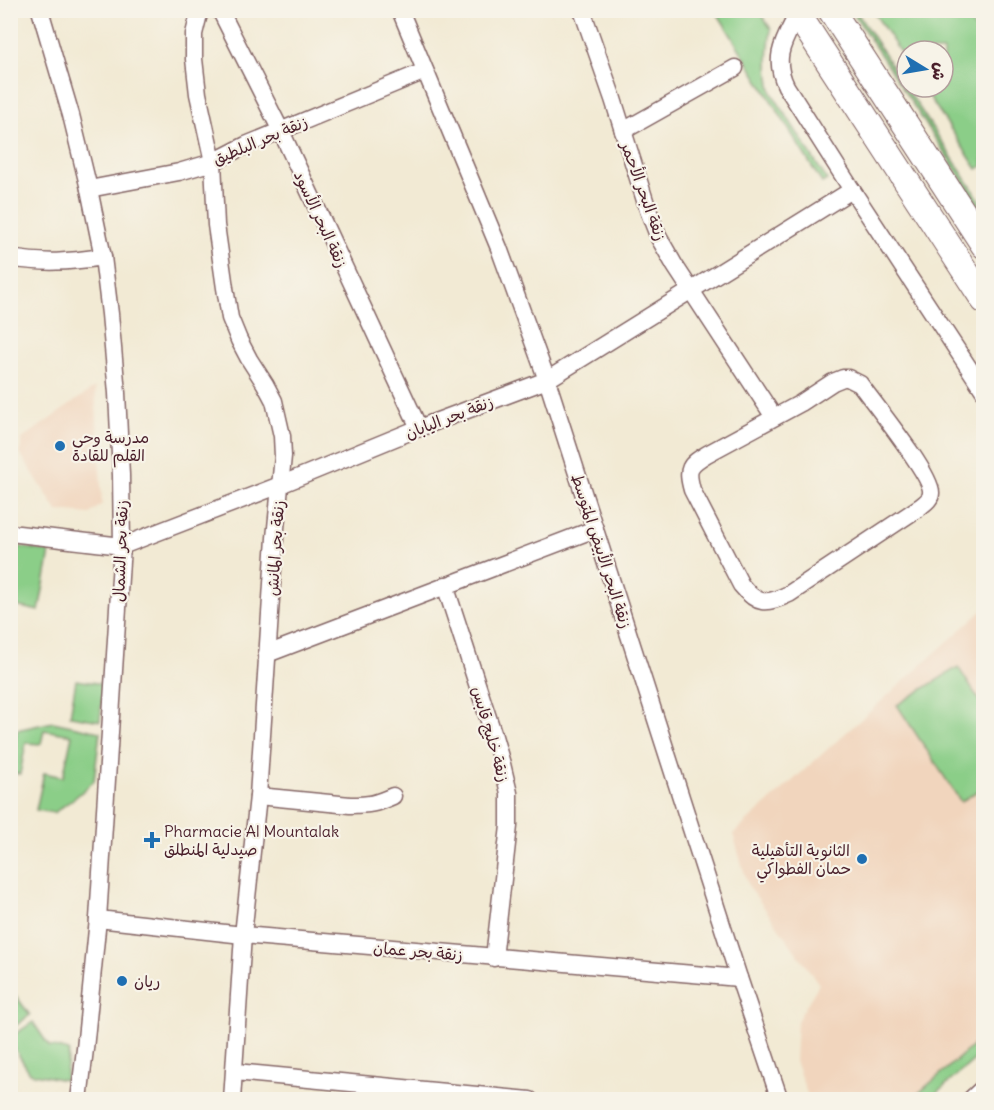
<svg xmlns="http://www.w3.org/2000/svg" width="994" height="1110" viewBox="0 0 994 1110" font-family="Delius,'Playpen Sans Arabic',sans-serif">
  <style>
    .built { fill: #f1d5bd }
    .green { fill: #8bce88; stroke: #6a765a; stroke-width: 1.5 }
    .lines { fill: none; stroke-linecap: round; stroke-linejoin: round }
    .minor-casing { stroke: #856666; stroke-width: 19 }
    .primary-casing { stroke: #856666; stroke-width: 28 }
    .minor { stroke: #fff; stroke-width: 16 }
    .primary { stroke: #fff; stroke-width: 26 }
    .poi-dot { fill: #1f6fb2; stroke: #f7f3e8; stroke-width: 2 }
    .labels { text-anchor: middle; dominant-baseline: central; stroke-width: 4.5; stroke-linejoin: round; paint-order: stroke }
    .street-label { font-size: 16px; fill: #4a1f2b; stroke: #f7f3e8 }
    .poi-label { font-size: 16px; fill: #4a1f2b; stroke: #f7f3e8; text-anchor: start }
  </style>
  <rect width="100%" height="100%" fill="#f7f3e8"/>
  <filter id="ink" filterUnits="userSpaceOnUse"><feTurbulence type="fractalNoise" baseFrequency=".0167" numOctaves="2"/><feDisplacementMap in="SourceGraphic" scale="12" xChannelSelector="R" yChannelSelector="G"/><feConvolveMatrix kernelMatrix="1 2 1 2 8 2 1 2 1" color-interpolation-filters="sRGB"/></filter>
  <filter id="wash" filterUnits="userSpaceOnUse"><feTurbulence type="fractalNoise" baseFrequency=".008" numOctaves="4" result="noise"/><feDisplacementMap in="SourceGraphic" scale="24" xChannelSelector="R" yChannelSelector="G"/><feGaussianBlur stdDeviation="1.35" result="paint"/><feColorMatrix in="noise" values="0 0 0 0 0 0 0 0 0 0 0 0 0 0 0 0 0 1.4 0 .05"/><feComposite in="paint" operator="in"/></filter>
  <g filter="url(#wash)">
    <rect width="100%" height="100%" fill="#f2ead4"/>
    <g class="built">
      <path d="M95 387 102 504 90 514 57 511 20 453 22 439Z"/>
      <path d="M983 610V1037L912 1099H809L795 1061 797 1021 819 984 748 885 733 834Z"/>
    </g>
    <g class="green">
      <path d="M716 11H759L771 29C768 51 766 71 772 93L827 180 822 183Z"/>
      <path d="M852 11H856L983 205V212Z"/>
      <path d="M873 11H960L983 38V166L977 169 923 87H943V51H907V63Z"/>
      <path d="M10 545 50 552 39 611 11 605Z"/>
      <path d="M958 667 983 706V787L961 802 897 705Z"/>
      <path d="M76 680 103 684 100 721 70 716Z"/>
      <path d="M53 722 100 732 94 781 77 796 54 813 36 810 44 773 63 777 72 735 44 730 41 744 26 743 20 774 10 773 11 761 17 730Z"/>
      <path d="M10 988 30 1015 11 1029H10Z"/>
      <path d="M33 1022 49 1046 69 1051 65 1080 30 1073 11 1043V1037Z"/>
      <path d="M983 1037V1052L930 1099H912Z"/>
    </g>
  </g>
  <g filter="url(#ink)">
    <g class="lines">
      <g class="minor-casing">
        <g id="minor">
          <path d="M40 10 71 115 89 189 103 257 110 314 117 393 121 475 122 546 98 919 85 1049 79 1100"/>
          <path d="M200 10 194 34V59L198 94 213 162 216 225 225 288 230 318 239 340 249 359 265 384 274 401 282 436 283 456 275 538 258 796 243 935 232 1100"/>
          <path d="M220 10 281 131 419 428"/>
          <path d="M400 10 499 248 547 380 739 978 780 1100"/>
          <path d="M582 10 613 99 648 210 659 238 675 266 774 417"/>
          <path d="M797 15C784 41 772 57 786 86L852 190 984 391"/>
          <path d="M623 131 735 68"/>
          <path d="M89 189 179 172 213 162 246 145 425 71"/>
          <path d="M10 258C45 264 68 262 103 257"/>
          <path d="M843 378H848L860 384C872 401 933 476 931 493 931 499 925 503 920 507L789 594C766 605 757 605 741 585L692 490C686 468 689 465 707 454L801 403 833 382Z"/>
          <path d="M10 533 122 546 280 485 419 428 547 380 852 190"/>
          <path d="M445 585 493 733 502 764 509 793V826L494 958"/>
          <path d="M267 654 595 529"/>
          <path d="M258 796 350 805C370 805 375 804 393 796"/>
          <path d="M98 919 243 935 739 978"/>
          <path d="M235 1072 530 1100"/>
          <path d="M970 1100 984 1087"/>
        </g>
      </g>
      <g class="primary-casing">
        <g id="primary">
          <path d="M795 10 984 300"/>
          <path d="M831 10 984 245"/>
        </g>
      </g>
      <use href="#minor" class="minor"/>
      <use href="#primary" class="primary"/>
    </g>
  </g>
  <g class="poi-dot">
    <circle cx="60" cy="446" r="6"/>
    <path d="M149 831h6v6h6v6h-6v6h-6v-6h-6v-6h6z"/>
    <circle cx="862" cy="859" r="6"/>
    <circle cx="122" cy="981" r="6"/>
  </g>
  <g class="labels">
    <g class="street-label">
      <text transform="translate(260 140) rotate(-23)">زنقة بحر البلطيق</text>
      <text transform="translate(644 191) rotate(70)">زنقة البحر الأحمر</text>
      <text transform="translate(321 219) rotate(65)">زنقة البحر الأسود</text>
      <text transform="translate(449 417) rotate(-21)">زنقة بحر اليابان</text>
      <text transform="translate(275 548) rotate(-86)">زنقة بحر المانش</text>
      <text transform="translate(120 551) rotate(-88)">زنقة بحر الشمال</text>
      <text transform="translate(602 551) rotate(72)">زنقة البحر الأبيض المتوسط</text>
      <text transform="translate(491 734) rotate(74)">زنقة خليج قابس</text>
      <text transform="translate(418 951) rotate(5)">زنقة بحر عمان</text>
    </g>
    <g class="poi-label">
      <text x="72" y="437">مدرسة وحي<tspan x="72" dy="18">القلم للقادة</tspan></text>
      <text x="164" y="831">Pharmacie Al Mountalak<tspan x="164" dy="18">صيدلية المنطلق</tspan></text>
      <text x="850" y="850" text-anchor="end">الثانوية التأهيلية<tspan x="850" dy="18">حمان الفطواكي</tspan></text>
      <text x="134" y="981">ريان</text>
    </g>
  </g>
  <rect width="994" height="1110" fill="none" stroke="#f7f3e8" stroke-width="36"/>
  <g transform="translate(925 69) rotate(101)"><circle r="28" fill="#f7f3e8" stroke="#b29e9c" stroke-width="1.5"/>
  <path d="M0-4.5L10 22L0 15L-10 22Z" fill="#1f6fb2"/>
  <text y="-9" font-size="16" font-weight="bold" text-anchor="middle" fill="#4a1f2b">ش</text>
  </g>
</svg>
